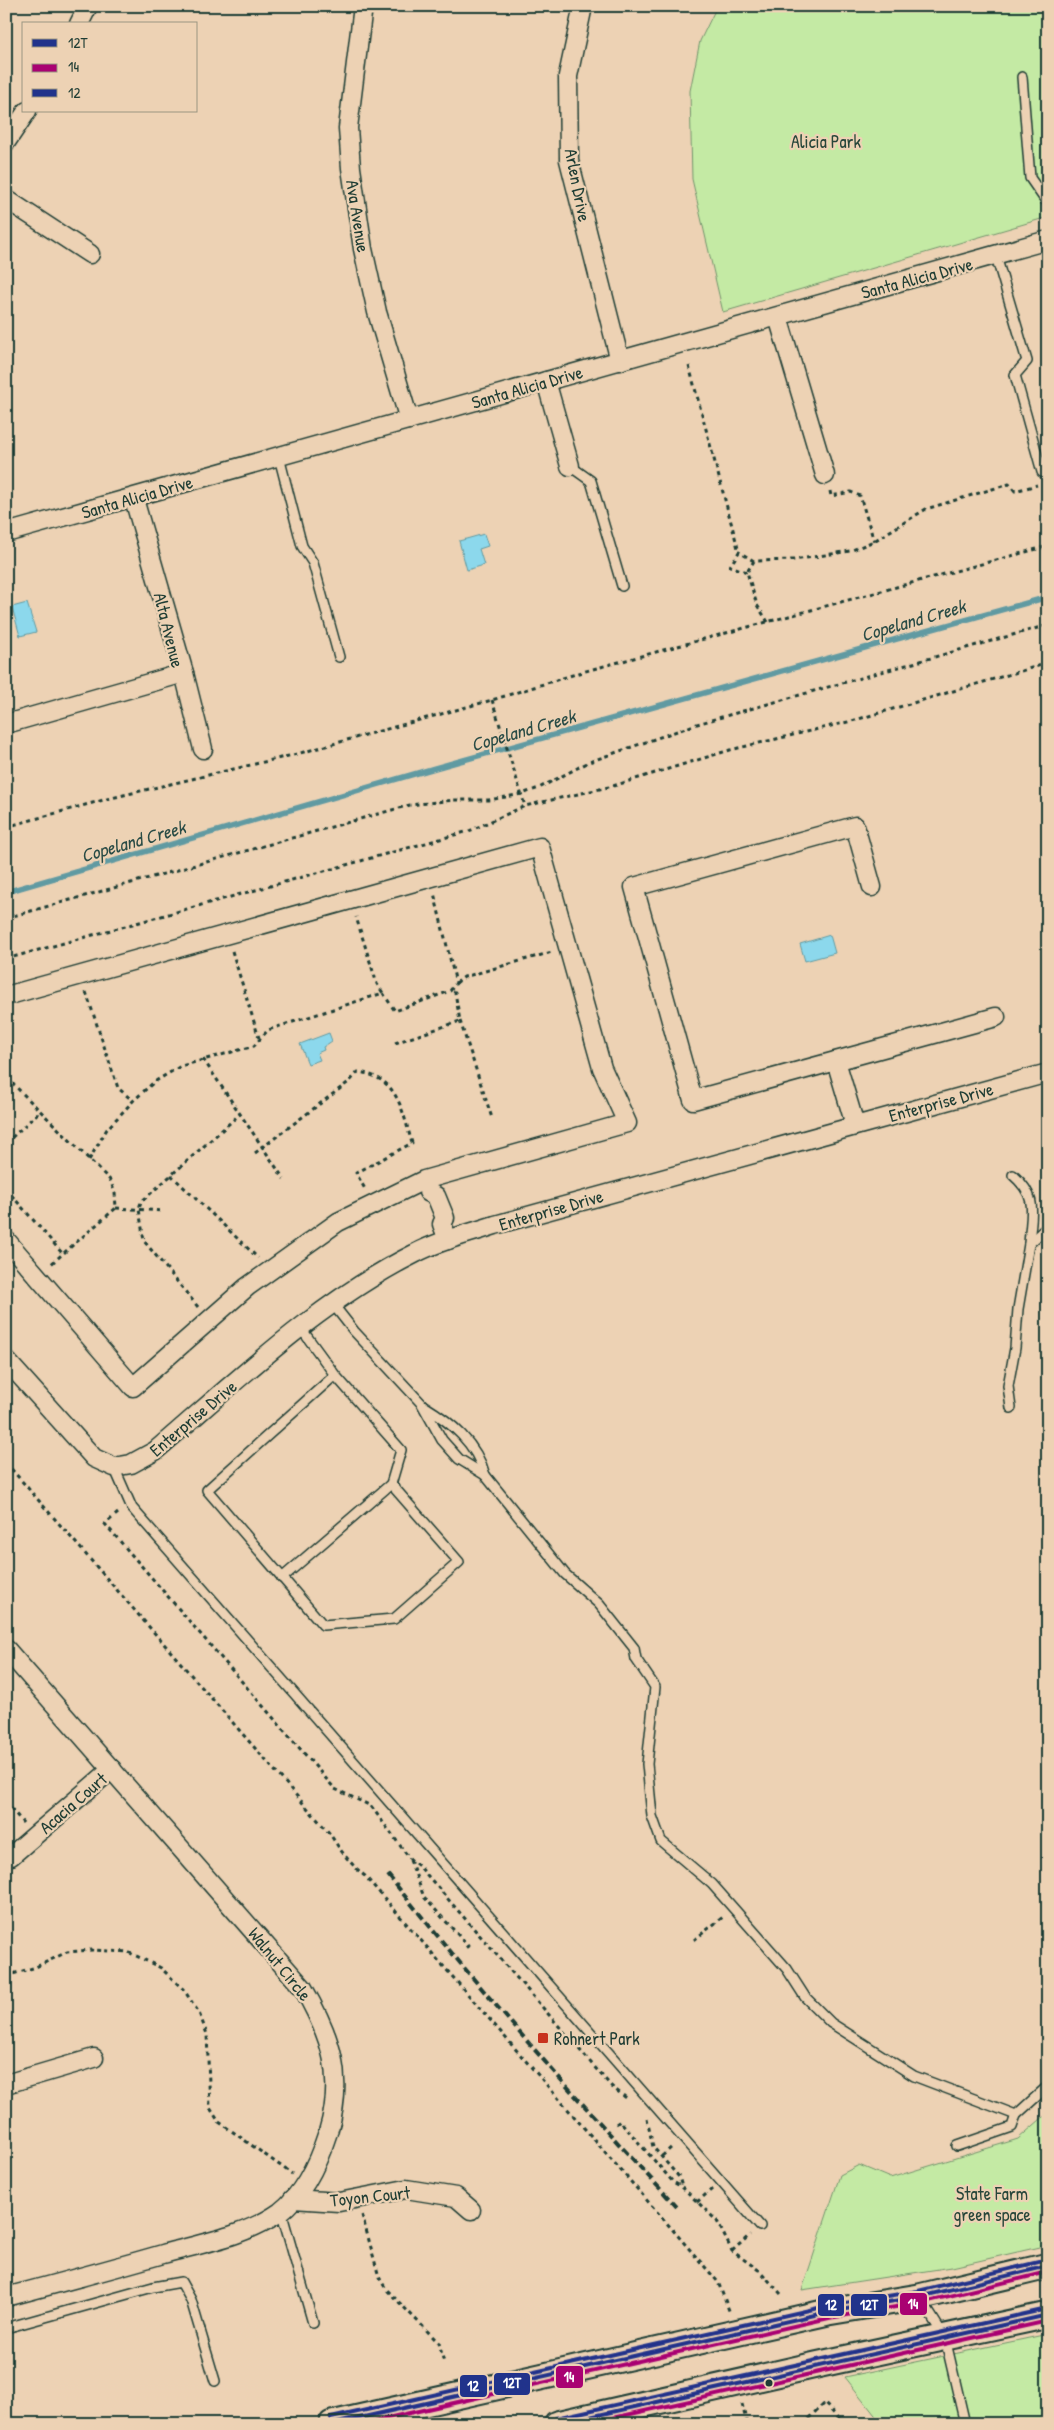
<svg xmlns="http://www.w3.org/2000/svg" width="1054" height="2430" viewBox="0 0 1054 2430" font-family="'Patrick Hand',sans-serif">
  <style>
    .green { fill: #c4eaa4; stroke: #72946c }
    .water { fill: #8cd8ec; stroke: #609aa2 }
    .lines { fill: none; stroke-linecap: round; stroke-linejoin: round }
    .stream { stroke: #609aa2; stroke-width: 5.5 }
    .service-casing { stroke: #1f3d34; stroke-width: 12 }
    .minor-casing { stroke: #1f3d34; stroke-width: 21 }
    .secondary-casing { stroke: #1f3d34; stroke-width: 29 }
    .path { stroke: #1f3d34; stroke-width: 3; stroke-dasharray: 4 4; stroke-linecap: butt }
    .service { stroke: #edd2b4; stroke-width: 9 }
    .minor { stroke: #edd2b4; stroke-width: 18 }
    .secondary { stroke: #edd2b4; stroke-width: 25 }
    .rail { stroke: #1f3d34; stroke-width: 4; stroke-dasharray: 8 4; stroke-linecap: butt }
    .bus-1-casing { stroke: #edd2b4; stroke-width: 8 }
    .bus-2-casing { stroke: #edd2b4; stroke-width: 8 }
    .bus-3-casing { stroke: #edd2b4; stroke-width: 8 }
    .bus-1 { stroke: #21338b; stroke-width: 4 }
    .bus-2 { stroke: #a90272; stroke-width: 4 }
    .bus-3 { stroke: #21338b; stroke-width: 4 }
    .poi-dot { fill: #c8321e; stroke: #edd2b4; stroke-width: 2 }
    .bus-dot { fill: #1f3d34; stroke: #edd2b4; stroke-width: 2 }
    .labels { text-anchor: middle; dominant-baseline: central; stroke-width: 4.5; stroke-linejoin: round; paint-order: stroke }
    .park-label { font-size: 18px; fill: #27463a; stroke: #edd2b4 }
    .street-label { font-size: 18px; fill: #1f3d34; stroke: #edd2b4 }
    .poi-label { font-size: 18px; fill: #1f3d34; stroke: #edd2b4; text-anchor: start }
    .water-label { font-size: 19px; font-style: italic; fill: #2a4c46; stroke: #edd2b4 }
    .line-badge { stroke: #edd2b4; stroke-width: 2 }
    .badge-label { font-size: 14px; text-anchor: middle; font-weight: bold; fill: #fff }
  </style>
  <rect width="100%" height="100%" fill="#edd2b4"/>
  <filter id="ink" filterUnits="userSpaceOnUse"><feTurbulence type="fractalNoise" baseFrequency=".02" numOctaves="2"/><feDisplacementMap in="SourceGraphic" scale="10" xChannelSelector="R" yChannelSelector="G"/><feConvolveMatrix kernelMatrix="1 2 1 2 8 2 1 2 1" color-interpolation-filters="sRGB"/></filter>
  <g filter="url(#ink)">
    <g class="green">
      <path d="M717 6H1048V217L723 312 692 179 690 91 700 41Z"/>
      <path d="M1048 2113V2245L952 2267 802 2290 840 2175 859 2165 890 2178 1018 2139Z"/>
      <path d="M1048 2334V2424H882L845 2377Z"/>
    </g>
    <g class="water">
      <path d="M484 534 488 546 479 549 484 565 467 570 459 541Z"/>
      <path d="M27 603 36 632 20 636 12 607Z"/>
      <path d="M830 935 835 953 805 961 800 944Z"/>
      <path d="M329 1033 332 1041 323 1047 324 1050 317 1053 320 1060 308 1064 300 1044Z"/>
    </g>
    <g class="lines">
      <path class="stream" d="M6 892 435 768 1048 597"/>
      <g class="service-casing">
        <g id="service">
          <path d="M1022 77 1030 178 1048 204"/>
          <path d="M996 256 1027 361 1015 375 1042 472"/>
          <path d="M279 457 302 546 313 563 339 657"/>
          <path d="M570 466 591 481 622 586"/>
          <path d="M1013 1175C1039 1198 1031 1212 1029 1244"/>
          <path d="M332 1303 354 1331 422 1404 442 1440 459 1459 485 1475 565 1574 599 1604 634 1648 636 1659 655 1687 647 1764 652 1816 661 1841 712 1884 787 1969 805 1997 831 2023 914 2076 1016 2115 1012 2127 957 2146"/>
          <path d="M300 1327 335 1375 401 1450 391 1484 459 1562 394 1619 323 1625 207 1490 335 1375"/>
          <path d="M424 1406C452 1423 476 1443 485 1475"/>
          <path d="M1011 1408 1008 1386 1015 1348 1018 1309 1029 1244 1048 1226"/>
          <path d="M114 1467 132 1508 760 2226"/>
          <path d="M282 1578 391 1484"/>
          <path d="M1016 2115 1048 2086"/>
          <path d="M281 2211 313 2323"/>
          <path d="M920 2298 945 2338 965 2424"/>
          <path d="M6 2328 153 2287 181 2282 191 2300 215 2381"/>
        </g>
      </g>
      <g class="minor-casing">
        <g id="minor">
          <path d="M363 6 348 128 351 168 363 249 377 312 409 420"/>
          <path d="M583 6 568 76 569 160 620 361"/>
          <path d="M79 24 88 6"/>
          <path d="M6 142 27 111"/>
          <path d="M6 199 90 254"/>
          <path d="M778 317 825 475"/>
          <path d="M546 381 570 466"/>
          <path d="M6 533 1048 240"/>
          <path d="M184 673 203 749"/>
          <path d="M6 724 184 673 134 499"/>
          <path d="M872 887 855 826 634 887 693 1100 996 1017"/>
          <path d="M6 996 540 847 602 1068 627 1123 424 1180 338 1222 247 1287 133 1387 6 1240"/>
          <path d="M836 1061 855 1125"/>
          <path d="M428 1192 436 1196 445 1218 442 1224 448 1240"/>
          <path d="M6 1360 94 1458 114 1467 131 1464 155 1451C238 1380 318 1302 416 1253 440 1240 469 1234 495 1225L1048 1073"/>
          <path d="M6 1649 303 1988C331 2036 345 2077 328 2132 319 2160 305 2193 280 2212 246 2236 203 2243 163 2254 111 2269 59 2283 6 2297"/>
          <path d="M11 1856 112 1769"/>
          <path d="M6 2084 94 2058"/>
          <path d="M293 2199 339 2202 406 2189 456 2197 471 2210"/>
        </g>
      </g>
      <g class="secondary-casing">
        <g id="secondary">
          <path d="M332 2424 828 2312 919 2297 1048 2266"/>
          <path d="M557 2424 816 2365 1048 2315"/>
        </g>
      </g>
      <g class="path">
        <path d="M689 366 739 552"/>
        <path d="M830 491 831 496 851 492 860 496 874 541"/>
        <path d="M747 572 730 566 739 552 754 561"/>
        <path d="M768 622 757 605 747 572 754 561 794 560 850 551 874 541 926 509 1009 484 1015 491 1037 485"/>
        <path d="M492 700 525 806"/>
        <path d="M6 827 107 799 293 755 492 700 582 672 1048 546"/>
        <path d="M6 918 410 805 454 800H489L522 794 539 788 589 762 697 724 1048 625"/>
        <path d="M232 951 259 1038"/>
        <path d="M6 959 469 831 525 806 613 786 730 750 852 721 1048 663"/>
        <path d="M456 983 464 977 552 952"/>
        <path d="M86 992 118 1088 133 1101"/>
        <path d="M383 993 395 1011 450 991 456 983 434 893"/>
        <path d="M460 1021 492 1118"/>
        <path d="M395 1043 460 1021 455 992 450 991"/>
        <path d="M203 1059 284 1179"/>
        <path d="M6 1077 110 1180 115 1193 116 1208 51 1264"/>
        <path d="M6 1143 40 1111"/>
        <path d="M255 1153 350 1081 358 1072C398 1077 402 1110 412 1143L356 1173 365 1189"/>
        <path d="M89 1160 107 1129 133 1101 154 1082 181 1066 254 1046 268 1030 383 993 377 984 356 917"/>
        <path d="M171 1175 258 1258"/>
        <path d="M6 1189 63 1254"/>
        <path d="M116 1208 163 1211"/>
        <path d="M198 1307 144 1241 139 1209 141 1202 240 1114"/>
        <path d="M6 1463 330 1834C340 1850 350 1864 365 1876L718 2282 730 2313"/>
        <path d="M118 1513 105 1524 335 1789 371 1806 410 1859 420 1867 612 2087 629 2100"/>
        <path d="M6 1802 23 1823"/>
        <path d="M410 1860 424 1897 468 1946 463 1950"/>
        <path d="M694 1940 723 1917"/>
        <path d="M6 1976 36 1967 67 1952 92 1950 128 1952 161 1968 184 1990 199 2013 207 2034 210 2108 219 2122 292 2174"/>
        <path d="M647 2119 653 2147 679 2177 682 2187"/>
        <path d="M616 2124 620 2121 673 2182 682 2187 717 2221 732 2251 760 2271 781 2294"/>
        <path d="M662 2156 672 2147"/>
        <path d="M697 2202 712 2189"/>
        <path d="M362 2215 379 2277 386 2289 439 2343 444 2363"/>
        <path d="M732 2251 750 2235"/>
        <path d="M742 2404 747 2424"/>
        <path d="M803 2424 824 2403 844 2424"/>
      </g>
      <use href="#service" class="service"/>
      <use href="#minor" class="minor"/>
      <use href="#secondary" class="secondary"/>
      <path class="rail" d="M388 1875C480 1990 578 2101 678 2208"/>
      <g class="bus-1-casing">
        <g id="bus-1">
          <path d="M333 2424 828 2312 919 2297 1048 2266"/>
          <path d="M558 2424 1048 2315"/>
        </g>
      </g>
      <g class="bus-2-casing">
        <g id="bus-2">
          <path d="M361 2424 829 2318 920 2303 1048 2272"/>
          <path d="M586 2424 1048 2321"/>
        </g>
      </g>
      <g class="bus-3-casing">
        <g id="bus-3">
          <path d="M331 2418 827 2306 918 2291 1047 2260"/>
          <path d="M556 2418 1047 2309"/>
        </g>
      </g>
      <use href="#bus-1" class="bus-1"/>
      <use href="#bus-2" class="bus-2"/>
      <use href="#bus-3" class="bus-3"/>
    </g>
  </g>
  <rect class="poi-dot" x="537" y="2032" width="12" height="12" rx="2.5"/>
  <circle class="bus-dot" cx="769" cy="2383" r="4.5"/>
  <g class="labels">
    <g class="park-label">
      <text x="826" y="141">Alicia Park</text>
      <text x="992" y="2193">State Farm<tspan x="992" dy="21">green space</tspan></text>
    </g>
    <g class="street-label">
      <text transform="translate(578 185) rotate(79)">Arlen Drive</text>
      <text transform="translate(358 216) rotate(81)">Ava Avenue</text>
      <text transform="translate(917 278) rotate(-15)">Santa Alicia Drive</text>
      <text transform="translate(527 387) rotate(-16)">Santa Alicia Drive</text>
      <text transform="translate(137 497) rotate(-16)">Santa Alicia Drive</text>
      <text transform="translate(169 630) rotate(76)">Alta Avenue</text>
      <text transform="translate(941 1102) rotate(-15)">Enterprise Drive</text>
      <text transform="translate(551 1210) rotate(-16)">Enterprise Drive</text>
      <text transform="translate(193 1418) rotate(-40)">Enterprise Drive</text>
      <text transform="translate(73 1803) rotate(-41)">Acacia Court</text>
      <text transform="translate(280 1964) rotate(51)">Walnut Circle</text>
      <text transform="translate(370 2196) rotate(-6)">Toyon Court</text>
    </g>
    <g class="poi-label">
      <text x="554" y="2038">Rohnert Park</text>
    </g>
    <g class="water-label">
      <text transform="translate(913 620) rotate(-16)">Copeland Creek</text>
      <text transform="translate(523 730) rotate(-16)">Copeland Creek</text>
      <text transform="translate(133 841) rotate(-16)">Copeland Creek</text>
    </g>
  </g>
  <g class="line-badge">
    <rect x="899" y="2292" width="29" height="24" rx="5" fill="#a90272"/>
    <rect x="850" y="2293" width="38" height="24" rx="5" fill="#21338b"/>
    <rect x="817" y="2293" width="28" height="24" rx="5" fill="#21338b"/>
    <rect x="555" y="2365" width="29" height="24" rx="5" fill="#a90272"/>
    <rect x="493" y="2372" width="38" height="24" rx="5" fill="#21338b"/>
    <rect x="459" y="2374" width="29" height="24" rx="5" fill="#21338b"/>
  </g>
  <g class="badge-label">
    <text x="913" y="2309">14</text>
    <text x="869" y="2310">12T</text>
    <text x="831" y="2310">12</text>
    <text x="569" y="2382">14</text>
    <text x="512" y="2388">12T</text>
    <text x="473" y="2391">12</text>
  </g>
  <rect width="1054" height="2430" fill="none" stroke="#edd2b4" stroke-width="25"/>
  <rect x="12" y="12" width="1029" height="2405" fill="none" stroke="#1f3d34" stroke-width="2" filter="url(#ink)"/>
  <rect x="22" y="22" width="175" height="90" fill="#edd2b4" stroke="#9b9681"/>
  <rect x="32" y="39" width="25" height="8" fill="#21338b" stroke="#9b9681"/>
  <text x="68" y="48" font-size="15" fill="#1f3d34">12T</text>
  <rect x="32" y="64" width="25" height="8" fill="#a90272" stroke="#9b9681"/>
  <text x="68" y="72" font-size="15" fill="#1f3d34">14</text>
  <rect x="32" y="89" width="25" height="8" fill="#21338b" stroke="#9b9681"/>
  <text x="68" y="98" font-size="15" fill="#1f3d34">12</text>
</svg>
